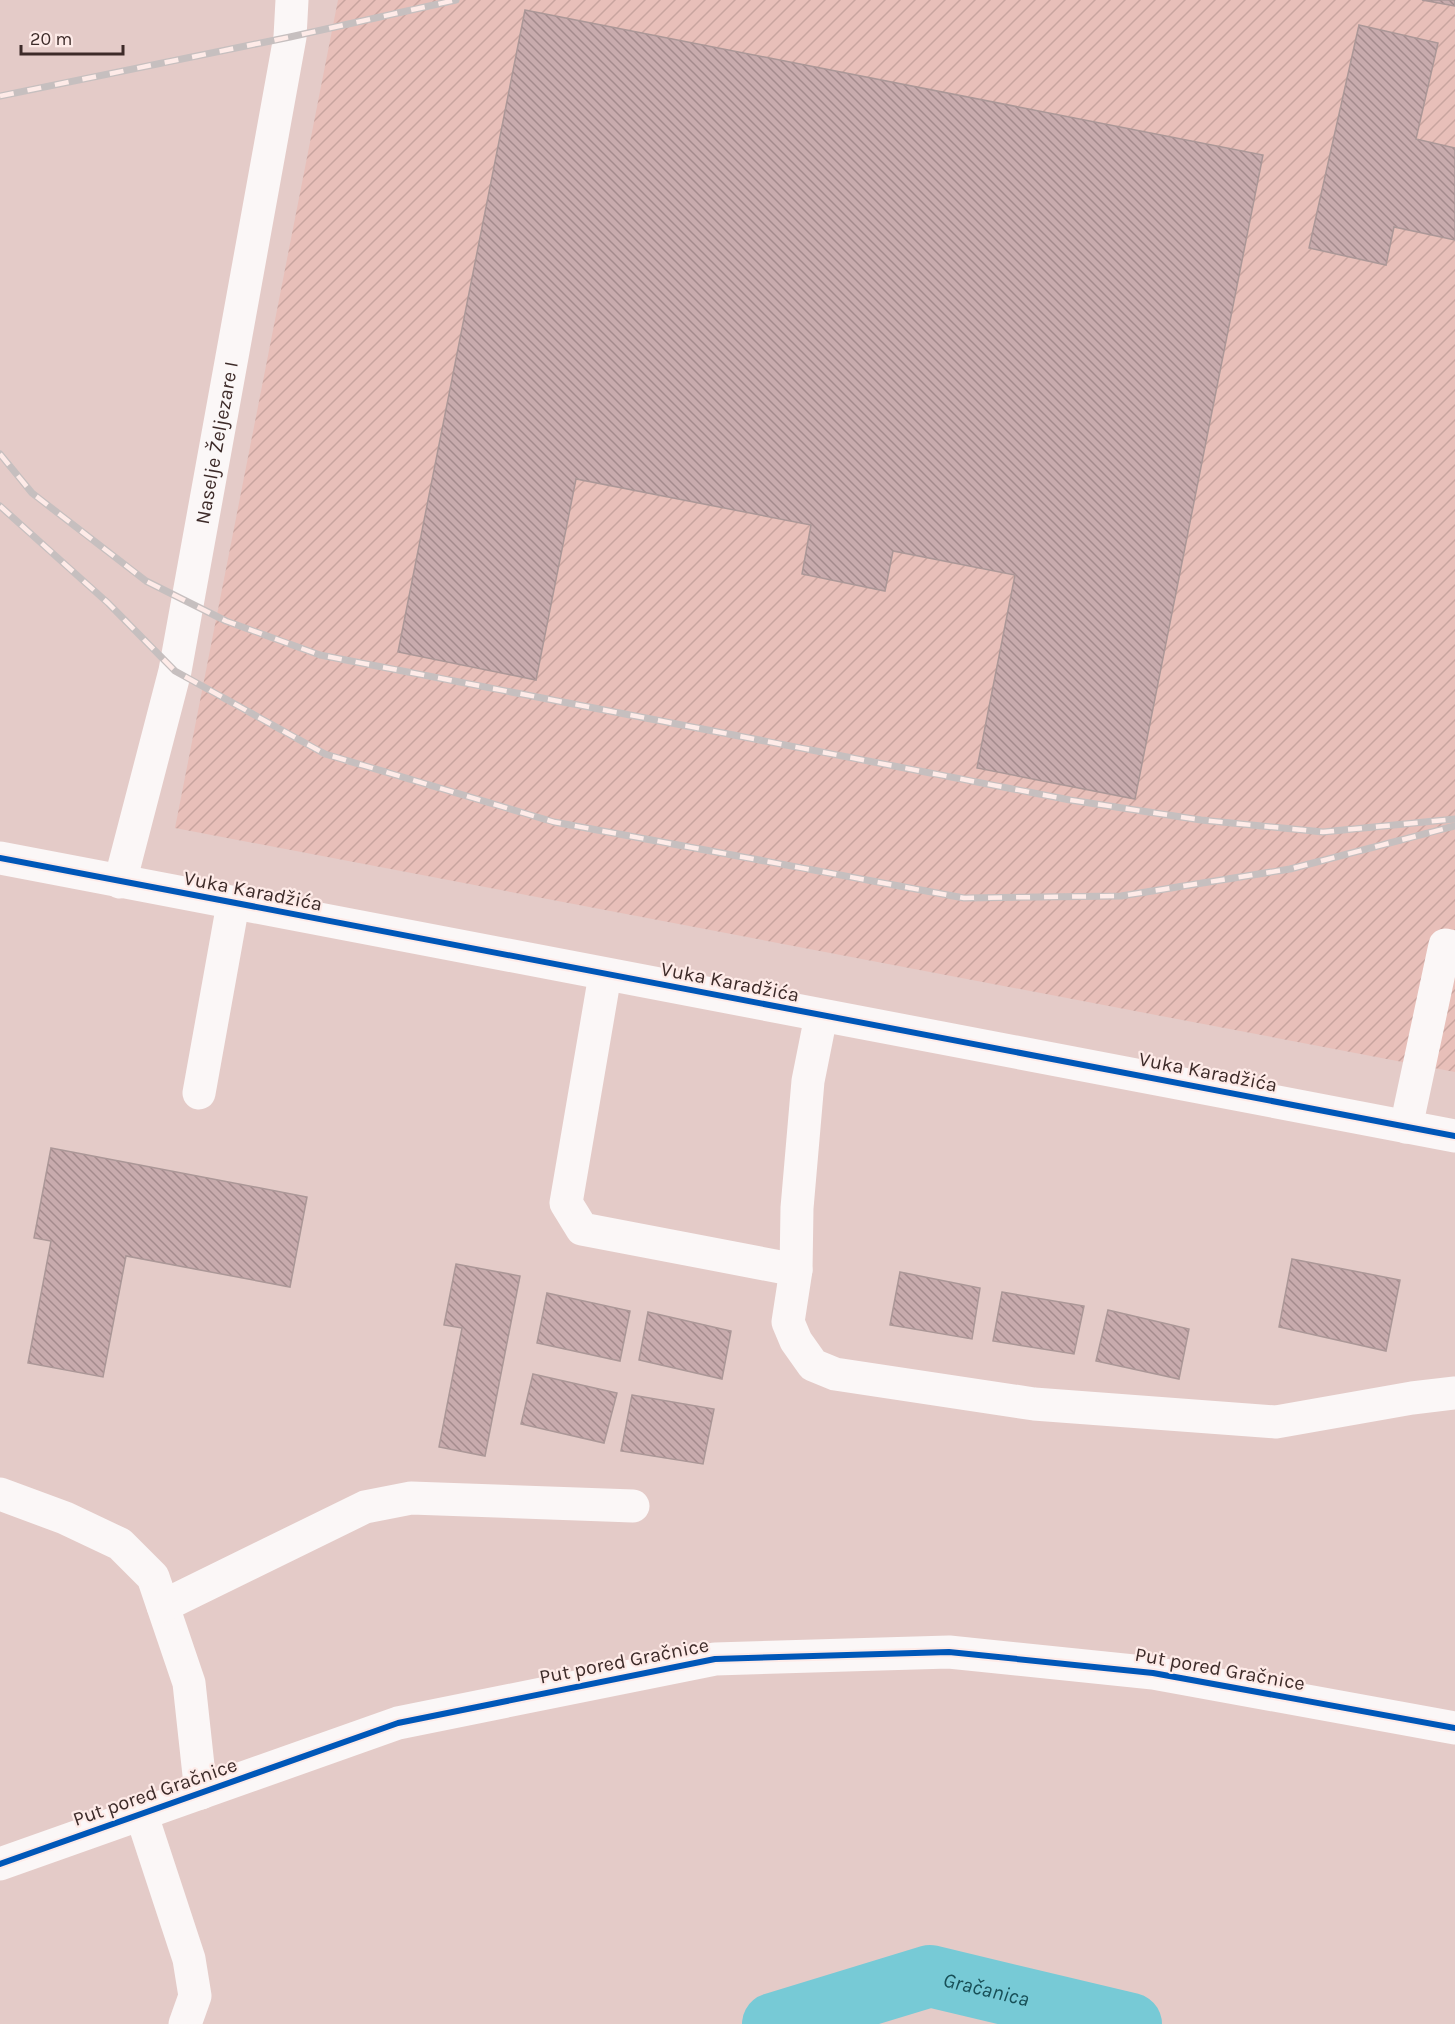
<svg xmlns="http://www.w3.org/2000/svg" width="1455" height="2024" viewBox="0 0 1455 2024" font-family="Karla,sans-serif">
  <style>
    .industrial { fill: url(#industrial-furrows) }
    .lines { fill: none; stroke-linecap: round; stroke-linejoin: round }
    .river { stroke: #77cad6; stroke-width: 62 }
    .building { fill: url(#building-back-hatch); stroke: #ab9797; stroke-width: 1.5 }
    .minor { stroke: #fbf7f7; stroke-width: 33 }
    .rail-casing { stroke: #c6bfbf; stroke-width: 7 }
    .rail { stroke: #feebe8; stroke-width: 4.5; stroke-dasharray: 14; stroke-linecap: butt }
    .cycleway-casing { stroke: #feebe8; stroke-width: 10 }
    .cycleway { stroke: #0057b8; stroke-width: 6 }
    .labels { text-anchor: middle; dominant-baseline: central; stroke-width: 4.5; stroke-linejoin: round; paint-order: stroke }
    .street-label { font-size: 20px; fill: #3d2b29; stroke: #feebe8 }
    .water-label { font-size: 21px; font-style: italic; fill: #184f57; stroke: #feebe8 }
  </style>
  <defs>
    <pattern id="industrial-furrows" width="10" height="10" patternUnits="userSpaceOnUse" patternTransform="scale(1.5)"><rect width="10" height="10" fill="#e8bfb9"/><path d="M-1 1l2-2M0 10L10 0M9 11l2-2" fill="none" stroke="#c8a49f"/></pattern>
    <pattern id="building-back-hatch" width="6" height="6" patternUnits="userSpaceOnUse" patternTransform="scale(1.5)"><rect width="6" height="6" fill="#c8abad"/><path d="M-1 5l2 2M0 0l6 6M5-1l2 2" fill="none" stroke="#a48b8d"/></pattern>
  </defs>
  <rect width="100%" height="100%" fill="#e4cbc8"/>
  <path class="industrial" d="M338 0H1455V1072L175 828Z"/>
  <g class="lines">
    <path class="river" id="s1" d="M773 2024 930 1976 1131 2024"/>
  </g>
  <g class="building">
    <path d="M1422 0H1455V6Z"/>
    <path d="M525 10 1263 155 1135 799 977 768 1015 575 893 551 885 591 802 574 811 525 576 479 536 680 398 652Z"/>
    <path d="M1359 25 1438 43 1416 139 1455 148V240L1394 227 1386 265 1309 248Z"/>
    <path d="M51 1148 307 1197 290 1287 126 1256 103 1377 28 1363 51 1241 34 1238Z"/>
    <path d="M1292 1259 1400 1280 1386 1351 1279 1327Z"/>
    <path d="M456 1264 520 1276 485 1456 439 1447 462 1328 444 1325Z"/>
    <path d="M900 1272 980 1288 972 1339 890 1325Z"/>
    <path d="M1002 1292 1084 1306 1074 1354 993 1341Z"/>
    <path d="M547 1293 630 1311 620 1361 537 1343Z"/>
    <path d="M1108 1310 1189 1329 1179 1379 1096 1361Z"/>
    <path d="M648 1312 731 1331 722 1379 639 1360Z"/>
    <path d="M533 1374 617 1393 604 1443 521 1424Z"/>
    <path d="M632 1395 714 1409 703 1464 621 1451Z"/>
  </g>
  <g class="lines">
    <g class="minor">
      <path d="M0 858 1455 1136"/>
      <path id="s2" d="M120 882 175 671 290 37 292 0"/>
      <path d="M605 975 566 1203 582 1229 796 1270"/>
      <path d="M821 1016 808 1081 797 1208 796 1270 788 1322 796 1341 813 1365 835 1374 1034 1404 1276 1422 1412 1398 1455 1393"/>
      <path d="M199 1093 233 904"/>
      <path d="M1406 1127 1445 945 1455 947"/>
      <path d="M0 1494 65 1518 120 1544 153 1577 189 1683 201 1793"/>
      <path d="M163 1606 365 1507 411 1498 633 1506"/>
      <path d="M141 1813 189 1959 195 1996 185 2024"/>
      <path d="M0 1864 398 1723 715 1659 949 1652 1153 1673 1455 1728"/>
    </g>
    <g class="rail-casing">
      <g id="rail">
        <path d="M0 96 290 37 456 0"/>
        <path d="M0 454 32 493 146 581 226 621 320 655 1070 800 1201 820 1323 832 1455 819"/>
        <path d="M0 506 108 603 175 671 325 754 554 822 964 898 1121 896 1290 869 1455 826"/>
      </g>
    </g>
    <use href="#rail" class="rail"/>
    <g class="cycleway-casing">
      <g id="cycleway">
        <path d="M0 858 1455 1136"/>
        <path d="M0 1864 398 1723 715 1659 949 1652 1153 1673 1455 1728"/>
      </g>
    </g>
    <use href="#cycleway" class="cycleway"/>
  </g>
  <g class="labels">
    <g class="street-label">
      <text stroke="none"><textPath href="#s2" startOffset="450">Naselje Željezare I</textPath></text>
      <text transform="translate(253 891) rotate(11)">Vuka Karadžića</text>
      <text transform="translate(730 982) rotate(11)">Vuka Karadžića</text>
      <text transform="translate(1208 1072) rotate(11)">Vuka Karadžića</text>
      <text transform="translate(624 1661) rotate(-11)">Put pored Gračnice</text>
      <text transform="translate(1220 1669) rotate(10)">Put pored Gračnice</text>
      <text transform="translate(155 1792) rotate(-19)">Put pored Gračnice</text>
    </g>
    <g class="water-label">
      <text stroke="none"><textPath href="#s1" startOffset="222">Gračanica</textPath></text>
    </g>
  </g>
  <path d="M21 45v9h102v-9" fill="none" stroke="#3d2b29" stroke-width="3"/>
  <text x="30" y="45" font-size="18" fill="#3d2b29" stroke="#feebe8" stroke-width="4.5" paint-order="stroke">20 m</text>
</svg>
